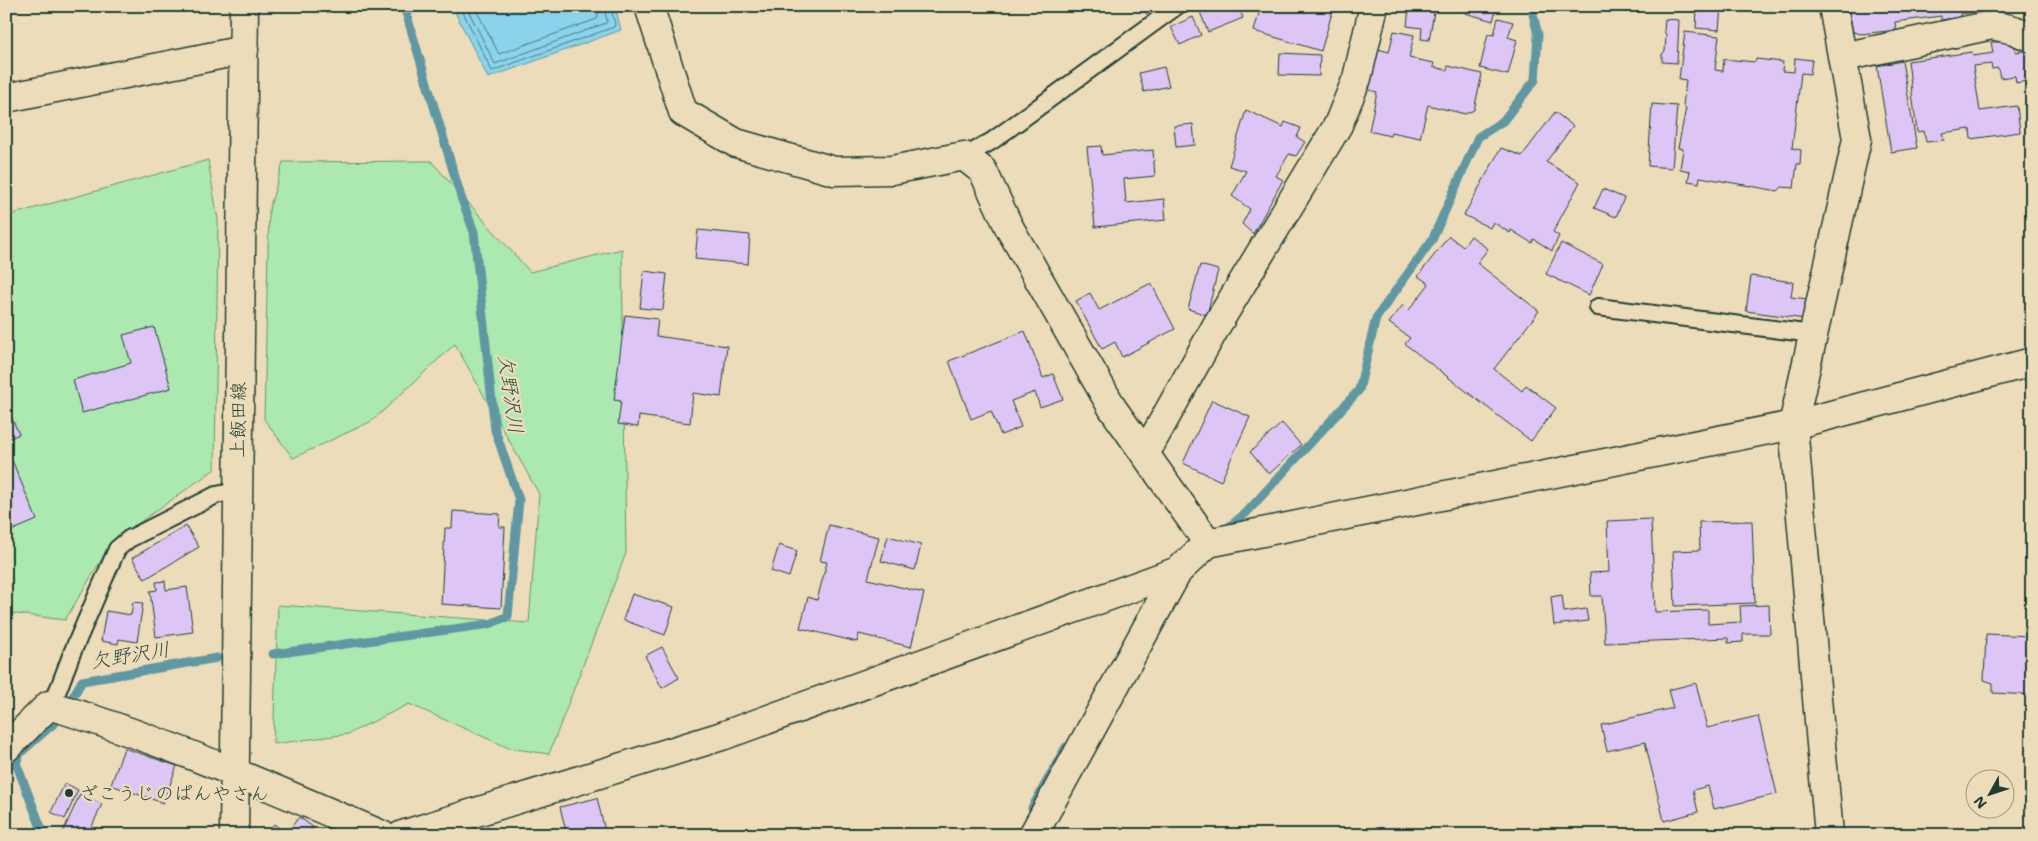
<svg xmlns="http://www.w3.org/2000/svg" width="2038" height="841" viewBox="0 0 2038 841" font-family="'Shantell Sans','Klee One',sans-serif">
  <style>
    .green { fill: #ace9b0; stroke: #669372 }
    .water { fill: #8ad3eb; stroke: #5f97a2 }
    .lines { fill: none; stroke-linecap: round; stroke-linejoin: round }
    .shore { stroke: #4a797d; stroke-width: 1 }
    .stream { stroke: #5f97a2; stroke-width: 9 }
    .building { fill: #ddc6f6; stroke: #1f3d34 }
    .lane-casing { stroke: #1f3d34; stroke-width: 20 }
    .street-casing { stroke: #1f3d34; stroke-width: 31 }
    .secondary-casing { stroke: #1f3d34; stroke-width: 31 }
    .lane { stroke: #eddcb9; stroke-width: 16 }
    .street { stroke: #eddcb9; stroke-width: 28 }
    .secondary { stroke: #eddcb9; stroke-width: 28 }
    .poi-dot { fill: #1f3d34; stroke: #eddcb9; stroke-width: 2 }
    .labels { text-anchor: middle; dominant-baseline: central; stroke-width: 4.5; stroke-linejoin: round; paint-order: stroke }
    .street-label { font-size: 19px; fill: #1f3d34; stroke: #eddcb9 }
    .poi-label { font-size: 19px; fill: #1f3d34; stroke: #eddcb9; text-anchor: start }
    .water-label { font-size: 20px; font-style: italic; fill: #2a4c46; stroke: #eddcb9 }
  </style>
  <rect width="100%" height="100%" fill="#eddcb9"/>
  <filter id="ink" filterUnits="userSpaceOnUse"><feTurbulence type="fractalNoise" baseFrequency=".02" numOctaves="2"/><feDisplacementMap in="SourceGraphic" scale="10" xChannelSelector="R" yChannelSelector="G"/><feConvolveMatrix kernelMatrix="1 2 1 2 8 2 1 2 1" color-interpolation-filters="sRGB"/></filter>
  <g filter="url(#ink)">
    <g class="green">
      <path d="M208 160 218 220 215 469 112 542 65 620 9 613 6 616V216Z"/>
      <path d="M431 161 530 272 622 249 626 553 549 754 509 748 409 704 348 734 273 744 278 605 529 623 539 494 455 344 372 421 293 458 264 419 269 210 283 162Z"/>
    </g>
    <path class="water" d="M454 6H615L621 30 488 78 456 14Z"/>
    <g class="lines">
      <g class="shore">
        <path d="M460 6 492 71 614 27 615 24 610 6"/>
        <path d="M466 6 495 64 606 23 607 21 604 6"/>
        <path d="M474 6 499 54 597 19 598 16 597 6"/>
      </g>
      <g class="stream">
        <path d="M1224 531 1246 513 1359 390 1376 318 1432 240 1478 137 1503 121 1535 80 1538 35 1531 6"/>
        <path d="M273 654 490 624 508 616 519 500 495 430 474 232 461 197 404 6"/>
        <path d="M1032 808 1066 747"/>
        <path d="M44 835 16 763 20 753 62 716 82 681 217 658"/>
      </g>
    </g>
    <g class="building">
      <path d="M1141 6H1160V7L1148 16Z"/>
      <path d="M1201 6H1238L1243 18 1208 32 1198 7Z"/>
      <path d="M1261 6H1334L1321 51 1254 31Z"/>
      <path d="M1467 6H1497L1493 21 1465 13Z"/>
      <path d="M1689 6H1721L1719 30 1696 28 1697 9 1689 8Z"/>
      <path d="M1848 6H1992V9L1960 14V17L1941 20V16L1895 22 1896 30 1861 34 1853 32Z"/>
      <path d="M1409 8 1434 12 1429 40 1421 39 1422 28 1407 26Z"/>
      <path d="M1193 17 1201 35 1180 45 1171 27Z"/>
      <path d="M1498 18 1513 22 1508 37 1517 40 1508 75 1480 68 1488 34 1494 35Z"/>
      <path d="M1665 19 1679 20 1677 63 1662 62V54L1665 51 1666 34 1664 32Z"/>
      <path d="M1394 31 1414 35 1409 58 1434 63 1433 67 1447 70 1448 66 1482 74 1474 110 1465 114 1428 105 1420 138 1391 132 1390 136 1369 131 1377 92 1369 90 1378 49 1389 52Z"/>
      <path d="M1685 32 1719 36 1715 70 1723 71 1724 59 1755 62 1756 59 1783 62 1782 71 1794 72 1795 58 1812 60 1810 74 1801 73 1792 148 1801 150 1800 164H1797L1794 188 1782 187 1778 191 1700 177 1699 183 1688 181 1690 171 1680 169 1683 149 1678 148 1686 108 1683 106 1686 80 1679 79Z"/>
      <path d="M1991 42H2014L2016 52 2030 50 2032 80 2016 83 2015 76 2000 78 1998 68 1992 69 1991 64 1973 66 1980 111 2017 106 2020 132 1971 139 1970 129 1942 133 1944 140 1926 142 1924 131 1917 132 1908 61 1972 52 1973 56 1993 53Z"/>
      <path d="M1280 53 1320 55 1319 76 1279 75Z"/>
      <path d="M1902 61 1917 148 1891 152 1877 66Z"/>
      <path d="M1164 67 1169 86 1144 92 1139 73Z"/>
      <path d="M1652 104 1677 106 1672 168 1648 166Z"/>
      <path d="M1246 110 1283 127 1285 122 1301 128 1297 137 1305 142 1296 156 1289 154 1276 176 1283 180 1253 234 1242 224 1250 209 1232 196 1246 171 1229 166Z"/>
      <path d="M1555 112 1573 126 1546 162 1580 182 1553 232 1559 236 1552 251 1534 239 1532 243 1511 230 1510 233 1493 222 1490 228 1464 215 1501 148 1522 156Z"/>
      <path d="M1193 124 1195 145 1176 147 1174 126Z"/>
      <path d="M1101 146 1102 155 1153 150 1155 176 1124 179 1126 203 1164 199 1166 220 1095 227 1087 147Z"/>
      <path d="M1603 189 1624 198 1616 217 1594 208Z"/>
      <path d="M698 230 750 235 748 264 695 259Z"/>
      <path d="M1449 236 1463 247 1471 236 1488 249 1477 263 1539 311 1494 369 1522 391 1526 385 1556 408 1531 441 1405 344 1410 338 1389 323 1403 305 1409 310 1429 284 1418 276Z"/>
      <path d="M1561 243 1603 264 1589 295 1546 274Z"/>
      <path d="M1200 265 1218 270 1207 315 1188 309Z"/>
      <path d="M644 271 667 274 663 310 640 308Z"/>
      <path d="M1751 276 1793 282 1791 297 1808 299 1805 319 1746 311Z"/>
      <path d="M1151 283 1175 329 1122 357 1115 342 1102 349 1076 301 1090 293 1099 310Z"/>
      <path d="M625 315 658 319 656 336 727 346 721 397 693 393 690 423 639 416 638 427 618 424 621 401 614 400Z"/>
      <path d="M154 327 171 388 82 413 73 380 131 363 123 335Z"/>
      <path d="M1025 331 1043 378 1053 374 1063 399 1040 407 1035 392 1011 401 1021 427 1001 435 991 411 971 419 949 361Z"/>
      <path d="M1212 400 1250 417 1221 481 1183 463Z"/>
      <path d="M6 405 19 434 6 440Z"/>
      <path d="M1282 423 1301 445 1269 474 1250 452Z"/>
      <path d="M6 446 37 520 6 533Z"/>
      <path d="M453 511 500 514 499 527H505L501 608 441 604 445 528H452Z"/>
      <path d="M1651 519 1655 612 1708 610V624L1741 622 1740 606 1769 605 1770 634H1743V642L1728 643V638L1605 643 1602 596H1591L1590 573 1609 572 1607 521Z"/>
      <path d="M1752 521 1755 603 1675 606 1673 551 1700 550 1699 522Z"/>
      <path d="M829 525 879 537 868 579 924 593 911 647 859 634 857 642 800 628 808 597 817 600 827 562 820 561Z"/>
      <path d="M186 526 199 547 145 579 132 558Z"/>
      <path d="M888 536 921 545 915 570 881 561Z"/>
      <path d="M779 545 797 551 789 577 771 571Z"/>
      <path d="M165 581 166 590 187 587 193 632 156 637 150 591 157 590 156 582Z"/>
      <path d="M632 594 674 607 665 635 623 620Z"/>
      <path d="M1562 595 1564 612 1586 609 1588 621 1554 625 1551 597Z"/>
      <path d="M133 602 143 603 137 642 119 639 118 644 101 641 106 611 131 615Z"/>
      <path d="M1986 634 2032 636V695L1993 693V683L1984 680Z"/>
      <path d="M662 647 679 678 662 688 645 656Z"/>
      <path d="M1696 683 1707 728 1758 716 1777 794 1714 809 1708 786 1693 790 1698 812 1664 821 1645 742 1607 751 1601 725 1673 708 1668 690Z"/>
      <path d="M124 748 177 766 163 803 111 785Z"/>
      <path d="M65 783 78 790 65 819 51 812Z"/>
      <path d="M80 794 102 804 88 835H64L62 834Z"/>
      <path d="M597 798 606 835H567L560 807Z"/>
      <path d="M299 817 313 827 307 835H272L268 832 274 824 286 834Z"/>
    </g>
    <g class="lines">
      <g class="lane-casing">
        <g id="lane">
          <path d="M970 160 976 150 992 141 1177 6"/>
          <path d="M1598 307 1813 334"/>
          <path d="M49 705 58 690 72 653 117 549 129 539 216 495 237 491"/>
        </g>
      </g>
      <g class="street-casing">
        <g id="street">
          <path d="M649 6 683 112 736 143 834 171 892 170 964 156 983 171 1009 227 1113 409 1208 543"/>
          <path d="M1843 57 1992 25 2014 30 2032 38"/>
          <path d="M6 98 244 50"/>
          <path d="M1145 454 1218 323 1338 125 1357 78 1374 6"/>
          <path d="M6 748 49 705C163 740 273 788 382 835"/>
          <path d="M402 835 722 736 1178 571"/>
          <path d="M1033 835 1178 571 1208 543 1793 425 2032 362"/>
          <path d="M1829 835 1793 425 1857 139 1833 6"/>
        </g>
      </g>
      <g class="secondary-casing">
        <path id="secondary" d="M234 835 244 6"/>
      </g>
      <use href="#lane" class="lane"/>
      <use href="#street" class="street"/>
      <use href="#secondary" class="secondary"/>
    </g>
  </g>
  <circle class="poi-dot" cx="69" cy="793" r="5"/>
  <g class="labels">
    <g class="street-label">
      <text transform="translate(238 420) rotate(-89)">上飯田線</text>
    </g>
    <g class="poi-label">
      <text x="79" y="793">ざこうじのぱんやさん</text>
    </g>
    <g class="water-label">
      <text transform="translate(511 394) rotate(82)">欠野沢川</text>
      <text transform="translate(130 655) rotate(-9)">欠野沢川</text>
    </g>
  </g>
  <rect width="2038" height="841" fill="none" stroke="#eddcb9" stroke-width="25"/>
  <rect x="12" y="12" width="2013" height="816" fill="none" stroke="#1f3d34" stroke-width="2" filter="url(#ink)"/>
  <g transform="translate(1990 794) rotate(230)"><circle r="24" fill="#eddcb9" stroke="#9b9c84"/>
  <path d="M0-4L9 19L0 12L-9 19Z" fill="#1f3d34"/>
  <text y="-8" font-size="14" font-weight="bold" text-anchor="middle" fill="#1f3d34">N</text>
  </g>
</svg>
